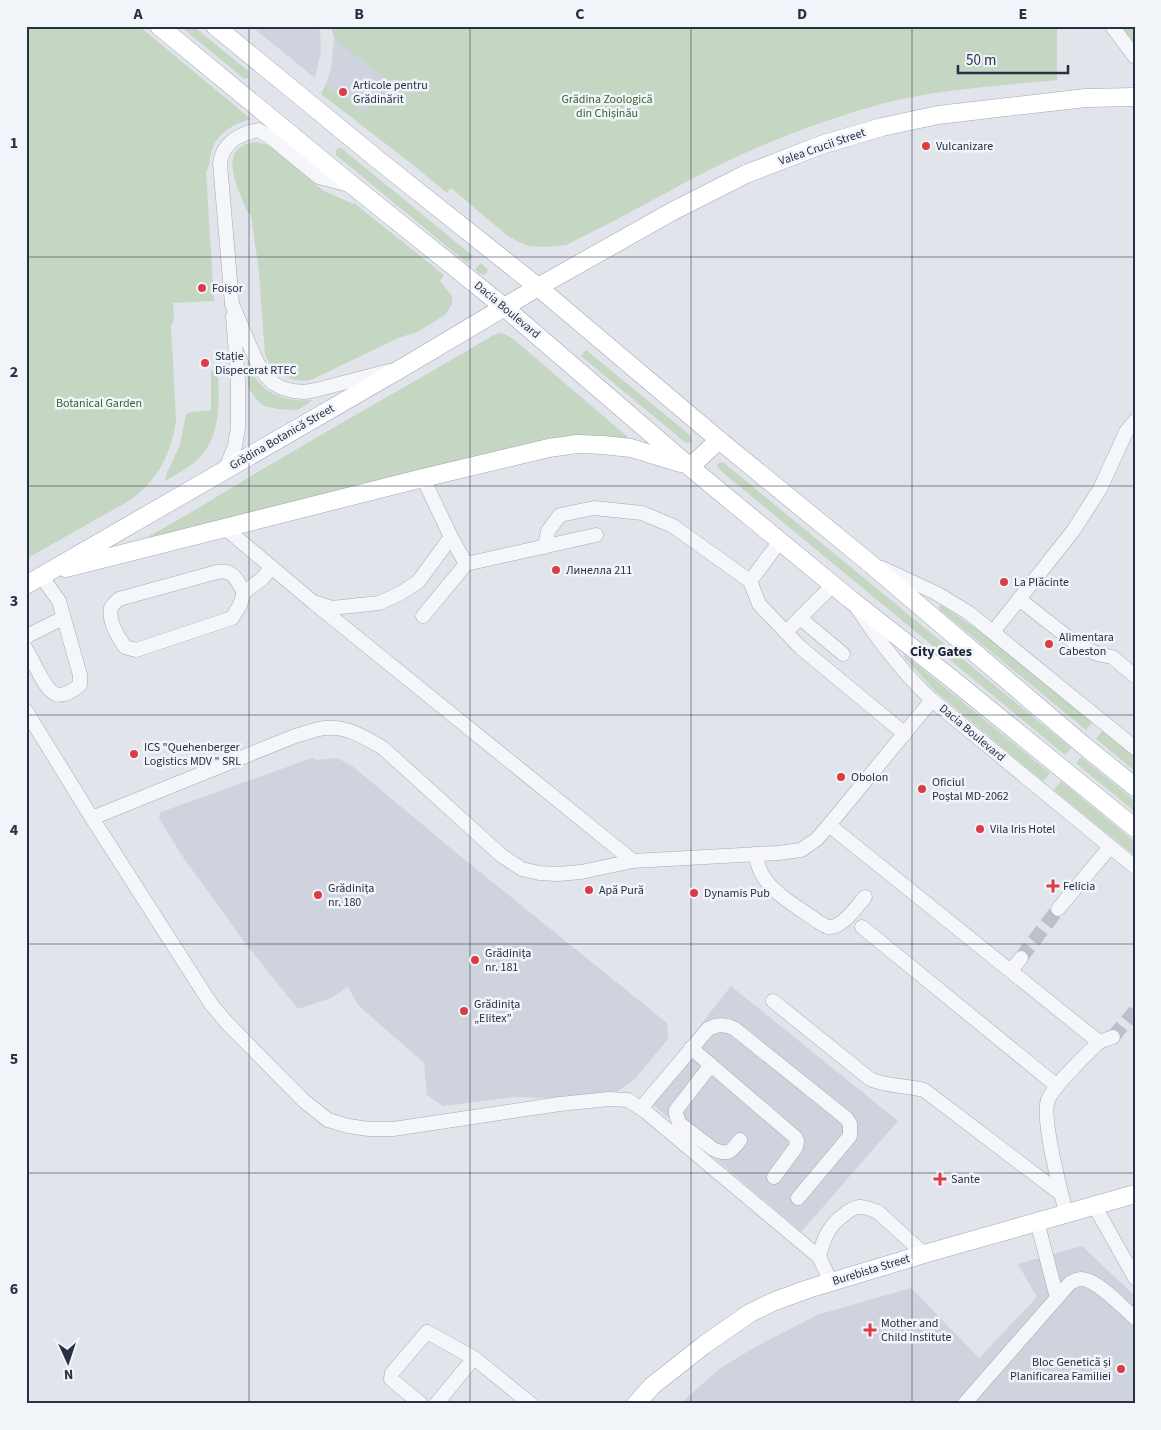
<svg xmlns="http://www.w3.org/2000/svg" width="1161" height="1430" viewBox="0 0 1161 1430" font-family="'Source Sans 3',sans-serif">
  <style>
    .built { fill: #cfd3dd }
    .green { fill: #c5d6c2 }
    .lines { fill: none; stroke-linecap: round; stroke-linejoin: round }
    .minor-tunnel { stroke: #bcc0ca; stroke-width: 14; stroke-dasharray: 14 7; stroke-linecap: butt }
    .minor-casing { stroke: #a6aab6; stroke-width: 15 }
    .major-casing { stroke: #9fa7b8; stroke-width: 19 }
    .minor { stroke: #f4f6f9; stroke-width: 14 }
    .major { stroke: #fff; stroke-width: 18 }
    .grid { fill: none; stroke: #283045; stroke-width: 1; stroke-opacity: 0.55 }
    .poi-dot { fill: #db3c46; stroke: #f1f4f8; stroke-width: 2 }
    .labels { text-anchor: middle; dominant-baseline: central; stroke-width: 5; stroke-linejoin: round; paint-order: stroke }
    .poi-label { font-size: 12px; fill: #283045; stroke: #f1f4f8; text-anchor: start }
    .park-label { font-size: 12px; fill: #386234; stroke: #f1f4f8 }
    .street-label { font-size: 12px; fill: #283045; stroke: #f1f4f8 }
    .neighbourhood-label { font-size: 14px; font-weight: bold; fill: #1a2135; stroke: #f1f4f8 }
    .neatline { fill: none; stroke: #283045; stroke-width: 2 }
    .grid-label { font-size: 16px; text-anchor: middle; font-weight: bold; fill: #283045 }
  </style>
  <rect width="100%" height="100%" fill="#e1e4eb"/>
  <g class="built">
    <path d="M251 26H318L320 31 321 52 315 78Z"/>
    <path d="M334 39 388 81 363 112 326 84 331 69Z"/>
    <path d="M312 758 316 760 337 758 351 765 459 855 667 1023 668 1039 635 1079 615 1093 541 1098 514 1097 443 1106 427 1095 424 1063 358 1005 348 987 331 998 298 1009 246 944 180 853 159 818 161 812Z"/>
    <path d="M731 986 898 1121 801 1232 644 1097Z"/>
    <path d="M1082 1246 1135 1296V1404H680L719 1369 757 1346 817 1315 911 1288 979 1358 1037 1297 1018 1264Z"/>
  </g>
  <g class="green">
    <path d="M26 26H139L251 119C233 124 216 133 211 153 209 160 210 165 206 172L214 301 173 303 174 320 171 326 176 419C173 451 157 482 130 500 118 508 105 514 93 521 71 534 48 546 26 559Z"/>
    <path d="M180 26H193L248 71 249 75 248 78 244 79 242 77Z"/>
    <path d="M331 26H1057V80C998 86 938 89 881 104 820 121 757 145 701 174 656 198 612 223 566 245L546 247 529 246 519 242 508 236 451 188 447 193 408 161 321 94 326 84 363 112 388 81 334 39Z"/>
    <path d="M1116 26H1135L1133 31 1135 33V51Z"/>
    <path d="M256 142 265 144 271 147 324 191 353 204 354 203 444 275 440 281 452 296V304L445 315 417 332 398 338 313 379C293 385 272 373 265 354L259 272 251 215 247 211C238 189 215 146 256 142Z"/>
    <path d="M338 148H341L473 256 467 263 336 155V150Z"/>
    <path d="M481 263 488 270 485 275 480 274 475 269Z"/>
    <path d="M500 333 504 334 512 338 629 438 599 437 560 438 521 445 148 539 149 536C194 512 236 484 280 459 351 417 423 377 494 335Z"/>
    <path d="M586 350 691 436 692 442 686 443 581 356Z"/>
    <path d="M247 363C260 393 281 402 313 400L298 410 278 409 264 406 256 399 248 387Z"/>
    <path d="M211 371H218C219 403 222 438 195 462 186 469 175 475 165 481L166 475 180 445 186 414 192 412 211 410Z"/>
    <path d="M720 462 724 463 1071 748 1065 755 721 471 717 466Z"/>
    <path d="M939 606H942L985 634 1092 722 1086 730 944 613 940 610Z"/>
    <path d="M905 655 1050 773 1043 781 936 692 904 657Z"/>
    <path d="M1103 730 1135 757V771L1096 739Z"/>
    <path d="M1081 757 1135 801V812L1076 763Z"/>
    <path d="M1061 781 1135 842V856L1054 790Z"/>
  </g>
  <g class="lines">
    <g class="minor-tunnel">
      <path d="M1021 958 1058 909"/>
      <path d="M1113 1037 1135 1011"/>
    </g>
    <g class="minor-casing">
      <g id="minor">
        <path d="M1112 26 1135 57"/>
        <path d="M349 185 319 177 269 136 258 130C239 134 223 142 220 163L232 304 251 349 258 364 266 376 273 383 282 388 293 391 304 392 316 390 389 371"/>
        <path d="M225 470 235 446 238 428V381L233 316"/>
        <path d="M423 478 451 537 466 564"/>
        <path d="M225 528 313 602 332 608 379 603 399 594 418 582 451 537"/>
        <path d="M545 547 548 531 560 515 594 508 642 513 673 526 750 581 757 572 780 541"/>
        <path d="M882 568 936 593 969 613 1135 748"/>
        <path d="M750 581 759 604 801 648 905 734"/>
        <path d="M244 592C236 580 234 569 217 572L119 599C116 602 113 604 111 608 108 621 118 637 125 647L136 650 232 618 240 605 244 592 262 579 271 568"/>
        <path d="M1019 599 1079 646 1098 654 1112 657 1135 676"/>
        <path d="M313 602 633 861"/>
        <path d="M857 608C880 643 902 672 932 700L1135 867"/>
        <path d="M423 616 466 564 596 535"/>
        <path d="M800 618 843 654"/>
        <path d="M786 632 833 585"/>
        <path d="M993 632 1073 531 1100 489 1121 443 1126 432 1135 421"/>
        <path d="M26 638 27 636 63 618"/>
        <path d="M26 649C31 658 35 666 40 675 51 696 59 702 80 685V675L59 601 41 576"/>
        <path d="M26 711 92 818 211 1004 227 1023 304 1101 328 1120 348 1126 369 1129H393L560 1104 609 1099 628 1100 645 1111 658 1122 819 1257 831 1282"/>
        <path d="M92 818 295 736C304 734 315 729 325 728 347 726 364 737 383 748L502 856 522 869 539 873 558 874 581 872 633 861 778 853 801 850 817 839 829 825 932 700"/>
        <path d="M829 825 1099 1042C1087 1054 1054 1085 1048 1100 1041 1118 1061 1192 1066 1213"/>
        <path d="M755 854C757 861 759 870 763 876 773 894 804 911 820 923 823 924 825 926 828 927 842 929 857 906 865 897"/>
        <path d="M1058 909 1110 847"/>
        <path d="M862 927 1057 1086"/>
        <path d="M1011 971 1021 958"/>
        <path d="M773 1001 870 1079C887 1087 906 1085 924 1090L1061 1194"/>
        <path d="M1099 1042 1113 1037"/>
        <path d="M691 1048 795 1137 797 1141 796 1147 774 1177"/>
        <path d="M711 1065 676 1110V1114L679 1123 713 1149C728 1156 731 1152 740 1140"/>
        <path d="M641 1108 708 1029C718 1024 725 1024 735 1029L846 1118 850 1124V1136L798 1198"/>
        <path d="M1094 1205 1135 1278"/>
        <path d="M1037 1221 1057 1298"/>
        <path d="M819 1257C823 1239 829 1225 845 1214 848 1211 854 1208 859 1207 865 1206 872 1210 878 1212L924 1254"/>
        <path d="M421 1404 391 1379 392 1373 427 1332 474 1358 531 1404"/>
        <path d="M436 1404 474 1358"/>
        <path d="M964 1404 1070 1283C1074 1281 1077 1279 1081 1279 1097 1279 1123 1308 1135 1318"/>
      </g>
    </g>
    <g class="major-casing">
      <g id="major">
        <path d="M159 26 352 185 504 307 690 467 850 599 952 679 1135 828"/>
        <path d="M215 26 377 159 538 287 719 440 867 561 1082 744 1135 787"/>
        <path d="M690 467 719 440"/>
        <path d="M66 568 423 478 549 448 577 444 603 445 631 448 680 463"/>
        <path d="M26 585 402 368 538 287 673 211 746 174 821 145 882 127 938 115 1086 98 1135 97"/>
        <path d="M636 1404 652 1386 704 1345 750 1313 775 1301 808 1289 924 1254 1135 1194"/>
      </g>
    </g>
    <use href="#minor" class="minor"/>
    <use href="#major" class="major"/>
  </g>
  <path class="grid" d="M249 26V1404M470 26V1404M691 26V1404M912 26V1404M26 257H1135M26 486H1135M26 715H1135M26 944H1135M26 1173H1135"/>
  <g class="poi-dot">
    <circle cx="343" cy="92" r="5"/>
    <circle cx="926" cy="146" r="5"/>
    <circle cx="202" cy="288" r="5"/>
    <circle cx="205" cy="363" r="5"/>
    <circle cx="556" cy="570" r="5"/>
    <circle cx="1004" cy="582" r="5"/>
    <circle cx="1049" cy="644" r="5"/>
    <circle cx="134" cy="754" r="5"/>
    <circle cx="841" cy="777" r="5"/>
    <circle cx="922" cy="789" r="5"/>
    <circle cx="980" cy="829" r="5"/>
    <path d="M1050.5 878.5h5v5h5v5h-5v5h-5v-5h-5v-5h5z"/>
    <circle cx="589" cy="890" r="5"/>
    <circle cx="694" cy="893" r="5"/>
    <circle cx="318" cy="895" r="5"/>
    <circle cx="475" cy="960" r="5"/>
    <circle cx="464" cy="1011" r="5"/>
    <path d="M937.5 1171.5h5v5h5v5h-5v5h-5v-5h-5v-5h5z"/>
    <path d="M867.5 1322.5h5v5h5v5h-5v5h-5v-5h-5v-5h5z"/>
    <circle cx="1121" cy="1369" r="5"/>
  </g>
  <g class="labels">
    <g class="poi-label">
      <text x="353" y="85">Articole pentru<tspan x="353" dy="14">Grădinărit</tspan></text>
      <text x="936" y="146">Vulcanizare</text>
      <text x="212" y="288">Foișor</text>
      <text x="215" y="356">Stație<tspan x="215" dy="14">Dispecerat RTEC</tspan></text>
      <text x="566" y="570">Линелла 211</text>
      <text x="1014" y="582">La Plăcinte</text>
      <text x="1059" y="637">Alimentara<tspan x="1059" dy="14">Cabeston</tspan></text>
      <text x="144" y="747">ICS "Quehenberger<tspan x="144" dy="14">Logistics MDV " SRL</tspan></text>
      <text x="851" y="777">Obolon</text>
      <text x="932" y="782">Oficiul<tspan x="932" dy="14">Poștal MD-2062</tspan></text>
      <text x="990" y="829">Vila Iris Hotel</text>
      <text x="1063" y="886">Felicia</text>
      <text x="328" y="888">Grădinița<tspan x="328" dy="14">nr. 180</tspan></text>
      <text x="599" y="890">Apă Pură</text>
      <text x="704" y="893">Dynamis Pub</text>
      <text x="485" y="953">Grădinița<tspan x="485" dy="14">nr. 181</tspan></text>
      <text x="474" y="1004">Grădinița<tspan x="474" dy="14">„Elitex”</tspan></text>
      <text x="951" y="1179">Sante</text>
      <text x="881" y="1323">Mother and<tspan x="881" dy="14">Child Institute</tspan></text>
      <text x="1111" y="1362" text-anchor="end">Bloc Genetică și<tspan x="1111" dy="14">Planificarea Familiei</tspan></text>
    </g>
    <g class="park-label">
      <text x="607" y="99">Grădina Zoologică<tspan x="607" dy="14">din Chișinău</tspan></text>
      <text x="99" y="403">Botanical Garden</text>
    </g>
    <g class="street-label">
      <text transform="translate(822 147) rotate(-19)">Valea Crucii Street</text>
      <text transform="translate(507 310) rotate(40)">Dacia Boulevard</text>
      <text transform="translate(282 437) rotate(-30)">Grădina Botanică Street</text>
      <text transform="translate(972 733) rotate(40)">Dacia Boulevard</text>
      <text transform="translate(871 1270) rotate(-17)">Burebista Street</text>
    </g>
    <g class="neighbourhood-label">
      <text x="941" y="652">City Gates</text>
    </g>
  </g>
  <rect width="1161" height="1430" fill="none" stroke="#f1f4f8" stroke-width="55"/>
  <g transform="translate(68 1362) rotate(177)" stroke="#f1f4f8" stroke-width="4" paint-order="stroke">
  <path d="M0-4L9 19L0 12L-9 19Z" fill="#283045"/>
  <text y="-8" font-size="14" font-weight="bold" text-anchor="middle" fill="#283045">N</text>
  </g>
  <path d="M958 65v8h110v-8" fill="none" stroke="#283045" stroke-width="2.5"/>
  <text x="966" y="65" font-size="15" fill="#283045" stroke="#f1f4f8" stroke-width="4" paint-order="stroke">50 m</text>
  <rect x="28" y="28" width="1106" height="1374" class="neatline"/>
  <g class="grid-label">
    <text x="138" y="19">A</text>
    <text x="359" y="19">B</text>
    <text x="580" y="19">C</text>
    <text x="802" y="19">D</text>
    <text x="1023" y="19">E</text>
    <text x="14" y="148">1</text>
    <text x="14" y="377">2</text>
    <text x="14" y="606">3</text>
    <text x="14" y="835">4</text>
    <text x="14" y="1064">5</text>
    <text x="14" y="1294">6</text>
  </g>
</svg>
